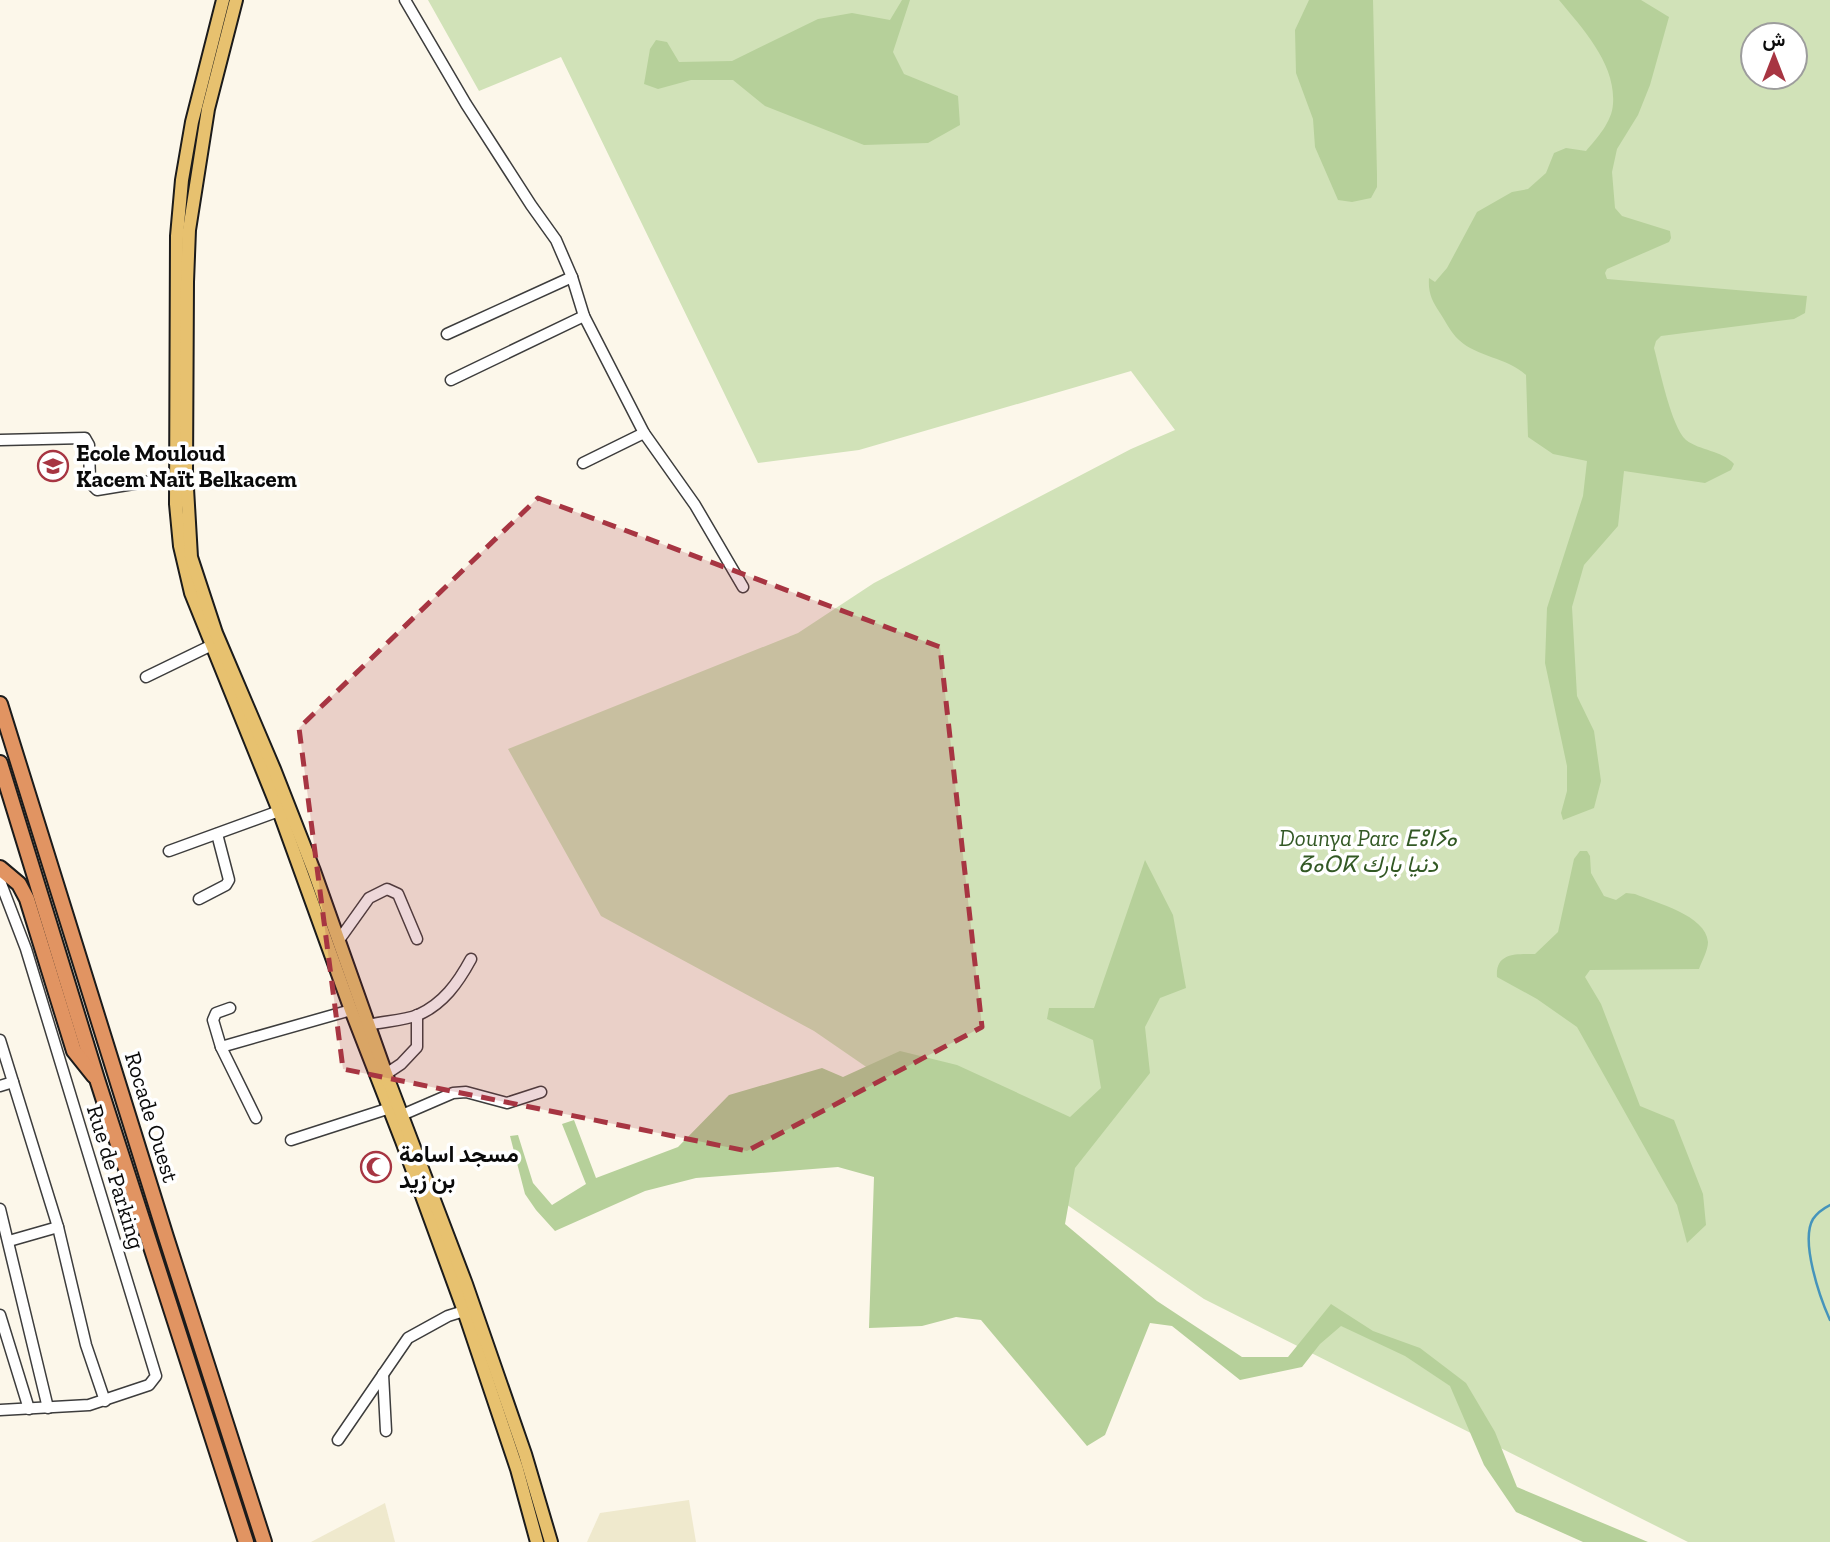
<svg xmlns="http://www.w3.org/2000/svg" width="1830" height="1542" viewBox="0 0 1830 1542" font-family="'Zilla Slab',Vazirmatn,'Noto Sans Tifinagh',serif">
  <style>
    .farmland { fill: #efe9cd }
    .green { fill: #d1e2b8; fill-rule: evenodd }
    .forest { fill: #b6d09a }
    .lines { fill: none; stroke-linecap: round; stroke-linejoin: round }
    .stream { stroke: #4594bb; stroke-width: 2.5 }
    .minor-casing { stroke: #3d3d3d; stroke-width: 13 }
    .major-casing { stroke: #1b1b1b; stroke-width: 16 }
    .highway-casing { stroke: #1b1b1b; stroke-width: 18 }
    .minor { stroke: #fff; stroke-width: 10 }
    .major { stroke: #e7c16f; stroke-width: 12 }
    .highway { stroke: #e19462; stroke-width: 14 }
    .marked { fill: #a73542; fill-opacity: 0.2; stroke: #a73542; stroke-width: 5; stroke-dasharray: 14 9; stroke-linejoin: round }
    .labels { text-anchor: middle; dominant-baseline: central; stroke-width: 7; stroke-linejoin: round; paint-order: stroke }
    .poi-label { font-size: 23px; font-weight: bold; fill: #0a0a0a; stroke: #fff; text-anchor: start }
    .park-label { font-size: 23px; font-style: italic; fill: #325824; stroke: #fff }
    .street-label { font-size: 23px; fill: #0a0a0a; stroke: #fff }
  </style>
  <rect width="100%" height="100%" fill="#fcf7ea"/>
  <g class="farmland">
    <path d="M689 1500 696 1542H587L600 1513Z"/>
    <path d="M385 1503 395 1542H311Z"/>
  </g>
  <path class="green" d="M428 0H1830V1542H1688L1204 1299 814 1031 601 916 508 749 798 633 874 583 1131 449 1175 430 1131 371 859 450 758 463 561 57 479 91ZM1753 35H1795V77H1753Z"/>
  <g class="forest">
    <path d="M902 0H910L893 52 904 74 958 96 960 125 928 143 864 145 765 106 733 80H691L658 89 644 84 650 49 656 40 667 42 679 62 732 61 818 19 852 13 890 20Z"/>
    <path d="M1309 0H1373L1377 175V187L1371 198 1352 202 1338 200 1315 147 1313 119 1296 73 1295 30Z"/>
    <path d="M1559 0H1641L1669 17 1650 85 1638 115 1617 149 1612 172 1615 208 1622 216 1670 231 1671 238 1669 242 1607 269 1605 273 1607 279 1807 296 1805 313 1794 319 1661 336 1656 341 1654 348C1660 370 1671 426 1686 440 1700 451 1722 450 1734 464L1731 470 1705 483 1624 471 1618 526 1584 565 1572 607 1577 696 1594 731 1601 781 1594 808 1563 820 1561 813 1567 791V766L1545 663 1547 608 1583 496 1587 461 1553 454 1528 437 1526 375C1506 357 1477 357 1459 340 1451 333 1446 322 1440 313 1432 301 1428 293 1429 278L1435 282 1447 268 1477 212 1512 192 1528 189 1546 173 1554 153 1566 148 1586 151C1597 138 1612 122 1613 104 1616 64 1583 29 1559 0Z"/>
    <path d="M1580 851H1587L1590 856 1591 873 1604 896 1616 900 1626 893 1635 894C1656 903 1706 915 1708 942 1708 950 1702 961 1699 969L1590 970 1585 977 1601 1004 1640 1106 1674 1120 1703 1194 1706 1225 1687 1243 1677 1205 1577 1027 1537 999 1497 977C1495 952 1517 954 1535 954L1558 932 1574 859Z"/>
    <path d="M1145 860 1173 915 1186 988 1160 998 1145 1027 1150 1073 1075 1168 1065 1224 1157 1301 1242 1357H1288L1331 1304 1373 1331 1420 1348 1466 1383 1495 1432 1517 1487 1648 1542H1583L1516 1512 1484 1465 1450 1386 1405 1356 1341 1326 1320 1344 1302 1367 1240 1380 1172 1326 1150 1323 1105 1435 1087 1446 981 1320 956 1317 922 1326 869 1328 874 1177 838 1167 696 1178 645 1191 555 1231 536 1210 525 1194 510 1136 518 1135 533 1183 552 1205 586 1184 562 1124 574 1120 596 1178 678 1147 729 1095 822 1068 843 1077 900 1051 957 1065 1070 1117 1101 1088 1093 1040 1047 1019 1049 1008H1094Z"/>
  </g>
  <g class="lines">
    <path class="stream" d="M1830 1205C1824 1208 1817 1213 1813 1219 1800 1241 1820 1298 1830 1320"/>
    <g class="minor-casing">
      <g id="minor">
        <path d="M405 0 466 104 531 205 556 240 572 277 584 316 644 433 695 505 743 587"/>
        <path d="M447 334 572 277"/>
        <path d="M451 380 584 316"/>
        <path d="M0 440 85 438 89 445 90 483 97 490 176 477"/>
        <path d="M583 463 644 433"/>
        <path d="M146 677 212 645"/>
        <path d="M169 851 279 811"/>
        <path d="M0 881 26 949 156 1376 149 1385 89 1405 0 1410"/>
        <path d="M199 899 226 885 229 880 217 834"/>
        <path d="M339 940 369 898 387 889 398 894 417 939"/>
        <path d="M230 1008 216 1013 213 1020 221 1047 256 1118"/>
        <path d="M368 1025C384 1021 402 1021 418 1015 443 1004 458 983 471 959"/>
        <path d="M0 1040 58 1227 86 1345 105 1401"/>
        <path d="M221 1047 351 1010"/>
        <path d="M386 1074 401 1064 417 1047V1015"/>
        <path d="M0 1086 13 1082"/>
        <path d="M402 1115 453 1093 466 1092 507 1103 541 1092"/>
        <path d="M291 1140 390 1108"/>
        <path d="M0 1209 48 1408"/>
        <path d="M9 1241 58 1227"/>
        <path d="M0 1315 29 1409"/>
        <path d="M383 1374 386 1431"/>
        <path d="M338 1440 408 1338 448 1316 464 1311"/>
      </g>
    </g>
    <g class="major-casing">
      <g id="major">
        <path d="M223 0 192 122 182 180 177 236 176 504 180 546 191 593 279 811 351 1010 402 1141 464 1311 517 1469 537 1542"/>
        <path d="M236 0 208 109 189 230 187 282 186 471 191 557 216 633 274 769 314 871 386 1074 466 1284 525 1454 551 1542"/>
      </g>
    </g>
    <g class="highway-casing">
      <g id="highway">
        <path d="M0 704 166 1237 264 1542"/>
        <path d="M0 763 97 1079 246 1542"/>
        <path d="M0 868 19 884 27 899 74 1051 94 1076"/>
      </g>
    </g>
    <use href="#minor" class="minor"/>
    <use href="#major" class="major"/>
    <use href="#highway" class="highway"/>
  </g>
  <path class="marked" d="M538 498 940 647 982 1027 747 1151 343 1069 299 728Z"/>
  <defs>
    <g id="school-ring" transform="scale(1.575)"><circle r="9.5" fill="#fff" stroke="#a73542" stroke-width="1.5"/><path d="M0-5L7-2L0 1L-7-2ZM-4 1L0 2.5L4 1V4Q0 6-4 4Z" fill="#a73542"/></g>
    <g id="mosque-ring" transform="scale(1.575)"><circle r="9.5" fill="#fff" stroke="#a73542" stroke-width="1.5"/><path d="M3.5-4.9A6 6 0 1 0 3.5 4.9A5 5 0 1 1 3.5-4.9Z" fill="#a73542"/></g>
  </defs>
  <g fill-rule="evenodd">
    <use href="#school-ring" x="53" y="466"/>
    <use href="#mosque-ring" x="376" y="1167"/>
  </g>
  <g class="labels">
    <g class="poi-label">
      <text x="76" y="453">Ecole Mouloud<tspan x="76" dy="26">Kacem Naït Belkacem</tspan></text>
      <text x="399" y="1154">مسجد اسامة<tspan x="399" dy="26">بن زيد</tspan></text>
    </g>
    <g class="park-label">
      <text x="1368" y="838">Dounya Parc ⴹⵓⵏⵢⴰ<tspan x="1368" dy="26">ⵒⴰⵔⴽ دنيا بارك</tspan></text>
    </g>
    <g class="street-label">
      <text transform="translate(152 1117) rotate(73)">Rocade Ouest</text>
      <text transform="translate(116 1177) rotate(73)">Rue de Parking</text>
    </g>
  </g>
  <g transform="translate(1774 56)"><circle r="33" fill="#ffffff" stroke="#9d9d9d" stroke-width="2"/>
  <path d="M0-5L12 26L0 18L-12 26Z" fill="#a73542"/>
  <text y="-10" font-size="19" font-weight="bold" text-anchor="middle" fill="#0a0a0a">ش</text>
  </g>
</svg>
